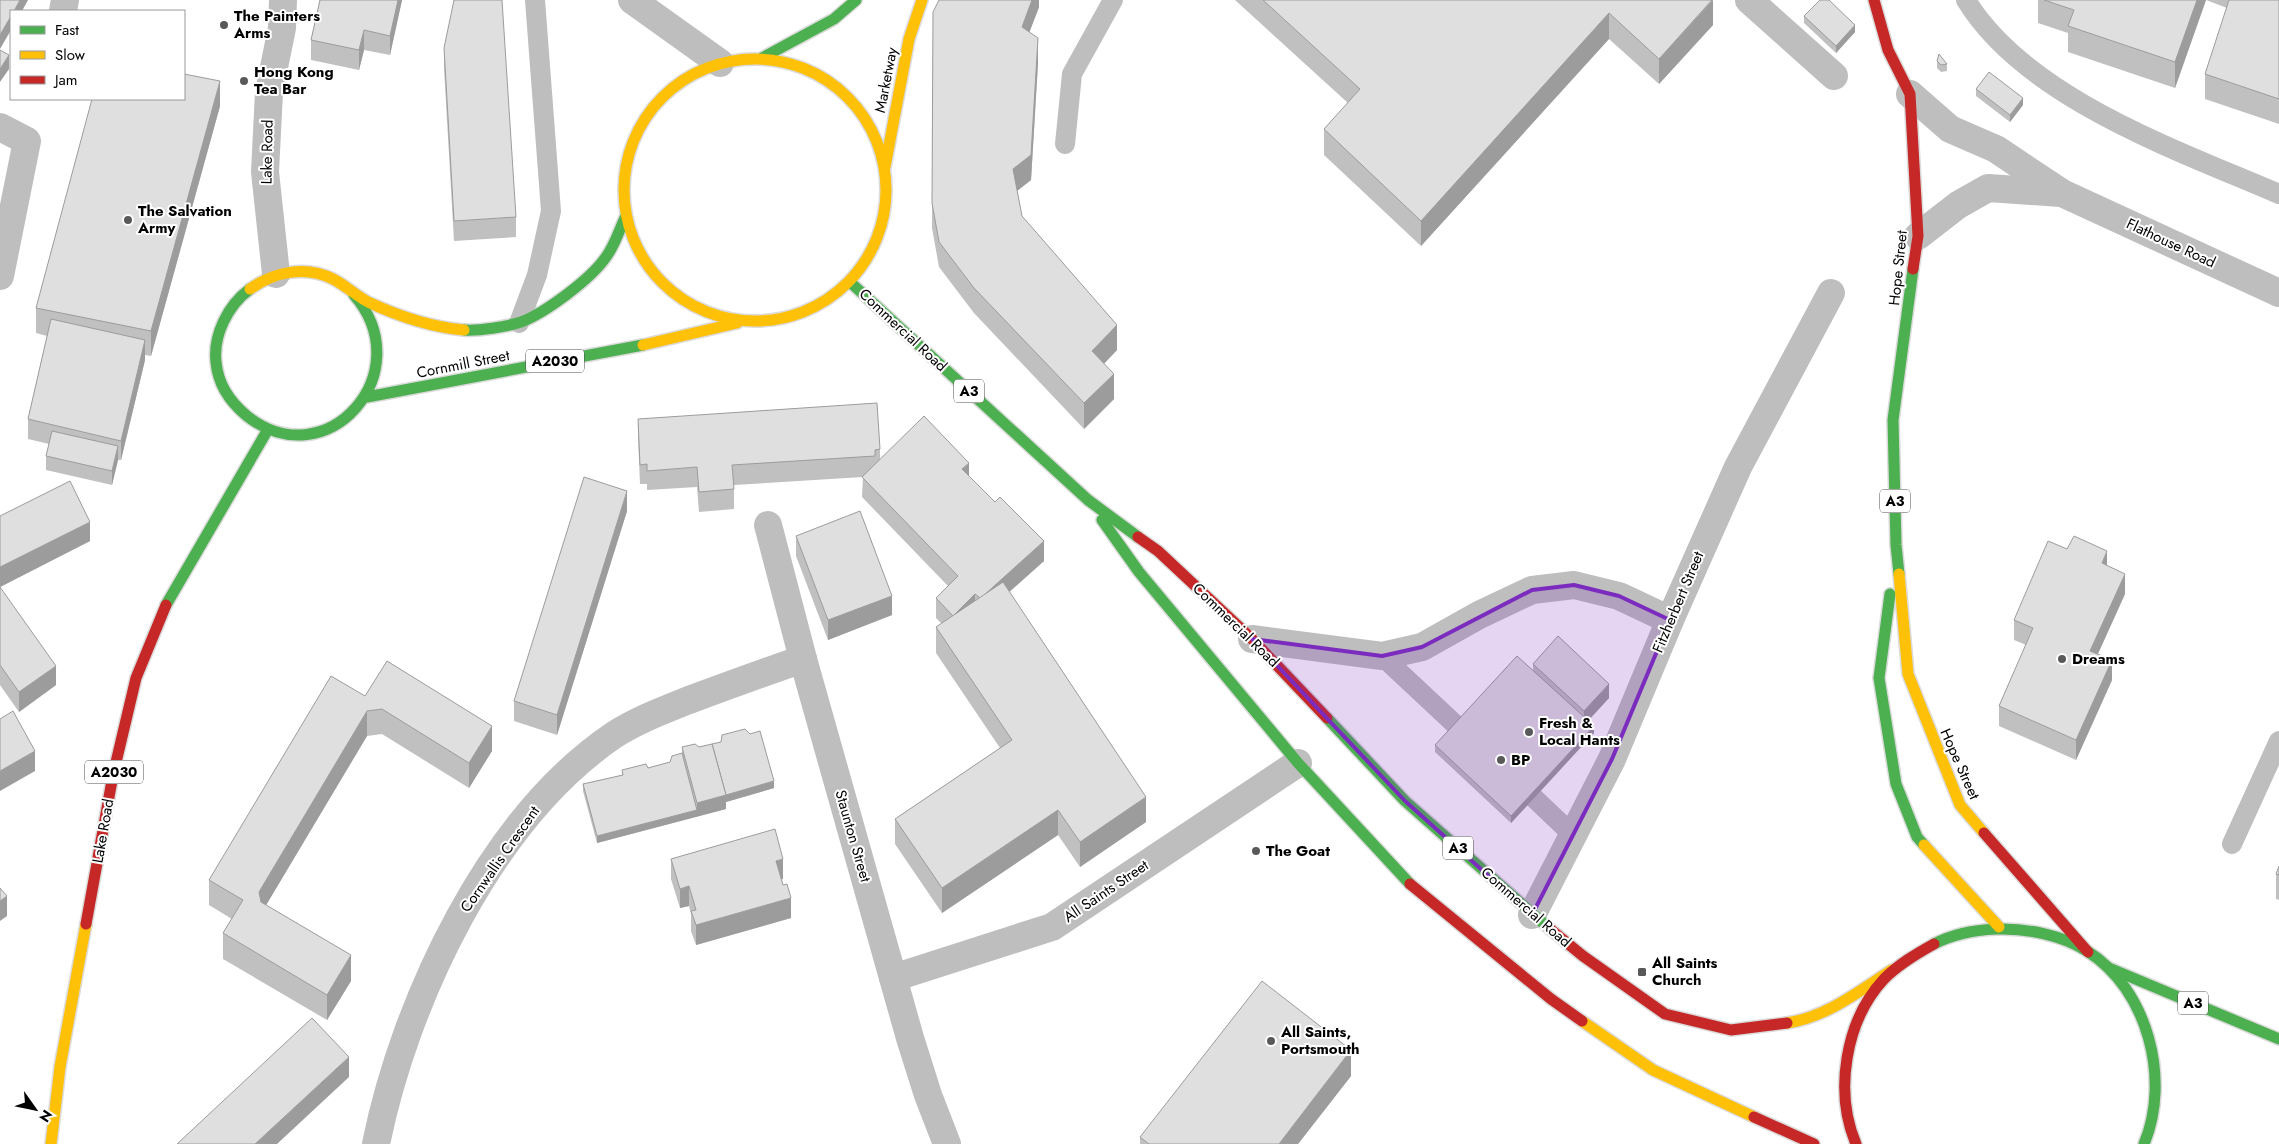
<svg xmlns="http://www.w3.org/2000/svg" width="2279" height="1144" viewBox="0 0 2279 1144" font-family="Jost,sans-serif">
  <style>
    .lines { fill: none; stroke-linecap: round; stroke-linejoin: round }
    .fast-casing { stroke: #dbdbdb; stroke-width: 14 }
    .slow-casing { stroke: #dbdbdb; stroke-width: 14 }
    .jam-casing { stroke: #dbdbdb; stroke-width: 14 }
    .lane { stroke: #bebebe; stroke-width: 20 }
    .street { stroke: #bebebe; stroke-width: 28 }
    .fast { stroke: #4caf50; stroke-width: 11 }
    .slow { stroke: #ffc107; stroke-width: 11 }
    .jam { stroke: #c62828; stroke-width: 11 }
    .wall { fill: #c0c0c0 }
    .shaded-wall { fill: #9c9c9c }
    .building { fill: #dfdfdf; stroke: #9c9c9c }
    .marked { fill: #7b2cbf; fill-opacity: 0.2; stroke: #7b2cbf; stroke-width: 4; stroke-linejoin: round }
    .poi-dot { fill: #595959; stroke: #fff; stroke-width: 2 }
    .labels { text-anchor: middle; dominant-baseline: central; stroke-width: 4; stroke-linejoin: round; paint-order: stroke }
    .shield { fill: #fff; stroke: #4c4c4c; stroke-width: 1 }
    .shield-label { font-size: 14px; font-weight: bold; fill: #000 }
    .poi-label { font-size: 15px; font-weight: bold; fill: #000; stroke: #fff; text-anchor: start }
    .street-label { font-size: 15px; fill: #000; stroke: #fff }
  </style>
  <rect width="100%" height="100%" fill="#fff"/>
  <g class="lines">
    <g class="fast-casing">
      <g id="fast">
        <path d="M762 58 834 19 856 0"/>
        <path d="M850 282 1088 500 1138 537"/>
        <path d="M250 289C228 305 213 335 216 362 218 385 230 402 247 416 327 479 421 372 354 295"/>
        <path d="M464 330C479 331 506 327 521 322 545 313 591 279 606 257 615 245 619 230 626 216"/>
        <path d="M367 397 643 345"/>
        <path d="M1102 520 1139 572 1298 763 1410 884"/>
        <path d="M1899 574 1896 545 1893 420 1913 269"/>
        <path d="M1890 594 1879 678 1896 784 1917 837 1924 845"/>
        <path d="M166 605 267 431"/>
        <path d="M1327 718 1405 801 1550 929"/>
        <path d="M1934 944C1953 934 1975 930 1996 929 2026 928 2062 935 2087 951 2148 989 2171 1080 2144 1144"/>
        <path d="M2109 968 2279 1039"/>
      </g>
    </g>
    <g class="slow-casing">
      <g id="slow">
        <circle cx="755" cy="190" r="131"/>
        <path d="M885 167 909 39 922 0"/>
        <path d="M250 289C274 272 305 265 333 279 345 285 355 295 368 302 398 316 430 327 464 330"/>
        <path d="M643 345 737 323"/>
        <path d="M1899 574 1908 674 1960 805 1984 833"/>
        <path d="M1924 845 1999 927"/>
        <path d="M1582 1021 1653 1070 1754 1117"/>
        <path d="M1787 1023C1827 1017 1859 991 1892 970"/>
        <path d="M51 1144 60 1067 86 924"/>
      </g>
    </g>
    <g class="jam-casing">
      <g id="jam">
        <path d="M1874 0 1888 50 1910 94 1918 236 1913 269"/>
        <path d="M1138 537 1158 551 1252 639 1327 718"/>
        <path d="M1984 833 2088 952"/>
        <path d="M1410 884 1551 999 1582 1021"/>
        <path d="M86 924 113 775 136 678 166 605"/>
        <path d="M1550 929 1583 956 1665 1014 1731 1030 1787 1023"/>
        <path d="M1754 1117 1814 1144"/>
        <path d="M1856 1144C1834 1092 1845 1021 1884 979 1899 964 1916 954 1934 944"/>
      </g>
    </g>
    <g class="lane">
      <path d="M1966 0C2026 98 2177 150 2279 194"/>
      <path d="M1065 144 1072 74 1113 0"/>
      <path d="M519 323 537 275 551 211 535 0"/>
      <path d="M1382 656 1475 743"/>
      <path d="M1515 780 1573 835"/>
      <path d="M2232 844 2279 741"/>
    </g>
    <g class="street">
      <path d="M632 0 720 63"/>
      <path d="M1749 0 1834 76"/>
      <path d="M63 11 65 0"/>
      <path d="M1910 94 1950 129 1996 149 2062 193 2279 293"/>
      <path d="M0 127 27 141 0 276"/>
      <path d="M1918 236 1958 205 1988 188 2061 193"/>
      <path d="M276 274 265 172 269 92 282 28 283 0"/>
      <path d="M768 525 803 659 910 1038 928 1095 947 1144"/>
      <path d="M1252 639 1382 656 1422 647 1479 615 1532 590 1574 585 1619 596 1670 620"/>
      <path d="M1532 915 1612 759 1670 620 1738 467 1831 293"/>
      <path d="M893 978 1052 927 1298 763"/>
      <path d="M376 1144C405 1001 490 819 614 735 637 720 664 710 689 700 727 686 765 672 803 659"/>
    </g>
    <use href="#fast" class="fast"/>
    <use href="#slow" class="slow"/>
    <use href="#jam" class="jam"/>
  </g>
  <g class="wall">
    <path d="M320 0H402L390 55 364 50 359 70 311 60V40Z"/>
    <path d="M1039 0V7L1029 32 1038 63 1031 180 1017 191 1022 216 1117 350 1104 364 1114 399 1084 429 974 313 939 267 932 228 933 12Z"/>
    <path d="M1235 0H1713V25L1659 84 1609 39 1421 246 1324 155V129L1348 103Z"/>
    <path d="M2038 0H2279V124L2205 99V74L2227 8 2206 0 2175 88 2068 52V33L2038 23Z"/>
    <path d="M1804 16 1855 32 1836 53 1804 23Z"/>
    <path d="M444 48 516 217V237L454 241 444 68Z"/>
    <path d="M1937 61 1947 64V71L1941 72 1937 68Z"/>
    <path d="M1976 89 2023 105 2010 122 1976 96Z"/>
    <path d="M220 106 151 356 145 355V360L121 460H118L112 485 46 470V456L49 444 28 439V419L47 336 36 333V308Z"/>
    <path d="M638 419 880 449V460L969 476 1044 561 1009 592 1146 822 1080 867 1058 835 942 913 895 844V819L1000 748 936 653V627L942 624 936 618V598L948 586 862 497 863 477 734 485V509L699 512 697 487 647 490V484H640L638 438Z"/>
    <path d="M627 511 557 735 514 721V701Z"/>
    <path d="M0 516 90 541 0 587 56 685 19 712 0 685Z"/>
    <path d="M796 536 892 615 828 640 796 556Z"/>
    <path d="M2107 566 2125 594 2098 654 2112 680 2076 760 1999 726V706L2026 645 2014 640V620Z"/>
    <path d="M1533 664 1609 698 1588 721 1594 733 1511 823 1435 752V745L1533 670Z"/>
    <path d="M365 696 492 751 469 788 382 734 367 736 266 905 351 981 327 1020 223 959V933L232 919 209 905V880Z"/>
    <path d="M721 742 774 788 726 802V809L597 843 583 791V784L622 775V770L648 768 670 762 682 753V747H699Z"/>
    <path d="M671 859 783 879H781L791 918 696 945 691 931V914L689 906 680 908 671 879Z"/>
    <path d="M2279 866V900L2276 899V874Z"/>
    <path d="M1351 1076 1298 1144H1140V1137Z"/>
  </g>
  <g class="shaded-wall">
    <path d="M20 0H28L22 11H14Z"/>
    <path d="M398 0H402L390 55V36Z"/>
    <path d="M1032 0H1039V7L1022 52V27Z"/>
    <path d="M1713 0V25L1659 84V59Z"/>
    <path d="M2197 0H2206L2175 88V62Z"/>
    <path d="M1609 13V39L1421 246V221Z"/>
    <path d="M11 16V30L0 49V35Z"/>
    <path d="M1855 25V32L1836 53V46Z"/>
    <path d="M364 30V50L359 70V50Z"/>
    <path d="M1038 38V63L1031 180 1013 194V169Z"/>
    <path d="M9 55V69L0 82V69Z"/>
    <path d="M220 81V106L151 356V331Z"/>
    <path d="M2023 98V105L2010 122V115Z"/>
    <path d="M1117 325V350L1092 376V351Z"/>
    <path d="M145 340V360L121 460V441Z"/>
    <path d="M1114 374V399L1084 429V403Z"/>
    <path d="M118 446V460L112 485V471Z"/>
    <path d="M969 463V482L962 469Z"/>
    <path d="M627 491V511L557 735V715Z"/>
    <path d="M90 522V541L0 587V567Z"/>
    <path d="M1044 541V561L980 618V598Z"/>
    <path d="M2107 551V571L2102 563Z"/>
    <path d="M2125 574V594L2090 671V651Z"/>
    <path d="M975 594V614L953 616Z"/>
    <path d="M892 596V615L828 640V620Z"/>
    <path d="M2112 660V680L2076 760V740Z"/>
    <path d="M56 666V685L19 712V692Z"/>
    <path d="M1609 684V698L1584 725V711Z"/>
    <path d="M367 711V736L259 917V892Z"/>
    <path d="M492 726V751L469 788V763Z"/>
    <path d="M1594 726V733L1511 823V816Z"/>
    <path d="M35 751V771L0 791V771Z"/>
    <path d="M774 781V788L726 802V809L597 843V836L697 810V803Z"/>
    <path d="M1146 797V822L1080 867V842Z"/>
    <path d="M1058 810V835L942 913V888Z"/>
    <path d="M783 859V879L776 881V861Z"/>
    <path d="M689 886V906L680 908V889Z"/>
    <path d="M7 896V916L0 921V901Z"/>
    <path d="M791 898V918L696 945V925Z"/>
    <path d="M351 955V981L327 1020V995Z"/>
    <path d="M1351 1050V1076L1298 1144H1279Z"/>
    <path d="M349 1057V1077L277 1144H255Z"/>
  </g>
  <g class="building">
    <path d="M0 0H20L14 11H11V16L0 35Z"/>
    <path d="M320 0H398L390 36 364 30 359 50 311 40Z"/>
    <path d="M454 0H502L516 217 454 221 444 48Z"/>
    <path d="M939 0H1032L1022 27 1038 38 1031 155 1013 169 1022 216 1117 325 1092 351 1114 374 1084 403 974 288 939 242 932 203 933 12Z"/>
    <path d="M1263 0H1712L1659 59 1609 13 1421 221 1324 129 1360 89Z"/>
    <path d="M1820 0H1829L1855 25 1836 46 1804 16Z"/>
    <path d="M2044 0H2197L2175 62 2068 26 2074 10Z"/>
    <path d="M2229 0H2279V99L2205 74Z"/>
    <path d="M0 50 9 55 0 69Z"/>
    <path d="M1939 54 1947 64 1941 65 1937 61Z"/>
    <path d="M1989 72 2023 98 2010 115 1976 89Z"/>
    <path d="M184 74 220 81 151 331 36 308 92 99H184Z"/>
    <path d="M51 319 145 340 121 441 28 419Z"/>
    <path d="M877 403 880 449 875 450V456L732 465 734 489 699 492 697 467 647 471V464L640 465 638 419Z"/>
    <path d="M924 416 969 463 962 469 995 502 1000 497 1044 541 982 597 980 598 975 594 953 616 936 598 958 576 862 477Z"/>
    <path d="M52 431 118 446 112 471 46 456Z"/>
    <path d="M584 477 627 491 557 715 514 701Z"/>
    <path d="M70 481 90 522 0 567V516Z"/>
    <path d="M860 511 892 596 828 620 796 536Z"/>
    <path d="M2074 536 2107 551 2102 563 2125 574 2090 651 2112 660 2076 740 1999 706 2033 628 2014 620 2048 541 2067 549Z"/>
    <path d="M1003 582 1146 797 1080 842 1058 810 942 888 895 819 1012 740 936 627Z"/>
    <path d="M0 587 56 666 19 692 0 665Z"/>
    <path d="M1558 636 1609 684 1584 711 1533 664Z"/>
    <path d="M1517 656 1594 726 1511 816 1435 745Z"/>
    <path d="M387 661 492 726 469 763 382 709 367 711 259 892 261 902 351 955 327 995 223 933 243 900 209 880 331 676 365 696Z"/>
    <path d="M13 711 35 751 0 771V719Z"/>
    <path d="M745 729 750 734 760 731 774 781 726 795 712 744 721 742 722 735Z"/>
    <path d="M695 744 699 747 712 744 726 795 697 803 682 747Z"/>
    <path d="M682 753 697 810 597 836 583 784 623 775 622 770 646 764 648 768 670 762 672 756Z"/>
    <path d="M775 829 783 859 776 861 783 885 787 884 791 898 696 925 691 911 696 910 689 886 680 889 671 859Z"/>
    <path d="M2279 866V875L2276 874Z"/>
    <path d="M0 888 7 896 0 901Z"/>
    <path d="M1262 981 1351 1050 1279 1144H1149L1140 1137Z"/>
    <path d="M312 1018 349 1057 255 1144H177Z"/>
  </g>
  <path class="marked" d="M1574 585 1619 596 1670 620 1612 759 1532 915 1405 801 1252 639 1382 656 1422 647 1532 590Z"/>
  <g class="poi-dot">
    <circle cx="224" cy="25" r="5"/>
    <circle cx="244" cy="81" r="5"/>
    <circle cx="128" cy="220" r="5"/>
    <circle cx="2062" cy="659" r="5"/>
    <circle cx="1529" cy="732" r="5"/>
    <circle cx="1501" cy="760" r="5"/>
    <circle cx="1256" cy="851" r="5"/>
    <rect x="1637" y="967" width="10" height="10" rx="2.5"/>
    <circle cx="1271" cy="1041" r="5"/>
  </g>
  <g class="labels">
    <g class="shield">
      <rect x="526" y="349.5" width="58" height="23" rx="4"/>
      <rect x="954" y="379.5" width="30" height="23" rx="4"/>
      <rect x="1880" y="489.5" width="30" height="23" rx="4"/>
      <rect x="85" y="760.5" width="58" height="23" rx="4"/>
      <rect x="1443" y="836.5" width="30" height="23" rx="4"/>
      <rect x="2178" y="991.5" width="30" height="23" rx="4"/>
    </g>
    <g class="shield-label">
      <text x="555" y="361">A2030</text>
      <text x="969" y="391">A3</text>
      <text x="1895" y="501">A3</text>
      <text x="114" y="772">A2030</text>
      <text x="1458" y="848">A3</text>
      <text x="2193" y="1003">A3</text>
    </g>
    <g class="poi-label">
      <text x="234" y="16">The Painters<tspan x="234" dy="17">Arms</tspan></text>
      <text x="254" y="72">Hong Kong<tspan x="254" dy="17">Tea Bar</tspan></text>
      <text x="138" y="211">The Salvation<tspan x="138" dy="17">Army</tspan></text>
      <text x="2072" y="659">Dreams</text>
      <text x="1539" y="723">Fresh &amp;<tspan x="1539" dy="17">Local Hants</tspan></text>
      <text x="1511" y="760">BP</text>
      <text x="1266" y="851">The Goat</text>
      <text x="1652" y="963">All Saints<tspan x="1652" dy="17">Church</tspan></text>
      <text x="1281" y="1032">All Saints,<tspan x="1281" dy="17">Portsmouth</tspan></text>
    </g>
    <g class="street-label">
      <text transform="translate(886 80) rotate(-79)">Marketway</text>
      <text transform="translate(267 152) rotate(-89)">Lake Road</text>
      <text transform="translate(2171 243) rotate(25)">Flathouse Road</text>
      <text transform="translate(1898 268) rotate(-84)">Hope Street</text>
      <text transform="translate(903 330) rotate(43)">Commercial Road</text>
      <text transform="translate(463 364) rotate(-11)">Cornmill Street</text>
      <text transform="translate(1678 602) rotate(-67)">Fitzherbert Street</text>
      <text transform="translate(1236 625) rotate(44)">Commercial Road</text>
      <text transform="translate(1960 764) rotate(66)">Hope Street</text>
      <text transform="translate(103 831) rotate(-80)">Lake Road</text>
      <text transform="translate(853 836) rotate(74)">Staunton Street</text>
      <text transform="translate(500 859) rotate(-55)">Cornwallis Crescent</text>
      <text transform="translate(1106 891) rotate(-34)">All Saints Street</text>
      <text transform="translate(1526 907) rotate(41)">Commercial Road</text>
    </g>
  </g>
  <rect x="10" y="10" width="175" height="90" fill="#ffffff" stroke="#999999"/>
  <rect x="20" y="26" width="25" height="8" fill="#4caf50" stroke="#999999"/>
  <text x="55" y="35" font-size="15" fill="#000000">Fast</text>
  <rect x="20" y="51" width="25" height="8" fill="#ffc107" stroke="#999999"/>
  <text x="55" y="60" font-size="15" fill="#000000">Slow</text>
  <rect x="20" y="76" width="25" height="8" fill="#c62828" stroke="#999999"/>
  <text x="55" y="85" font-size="15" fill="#000000">Jam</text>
  <g transform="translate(35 1109) rotate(123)" stroke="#ffffff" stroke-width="4" paint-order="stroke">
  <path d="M0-4L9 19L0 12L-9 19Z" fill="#000000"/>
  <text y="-8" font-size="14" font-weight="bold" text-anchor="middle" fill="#000000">N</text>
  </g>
</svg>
